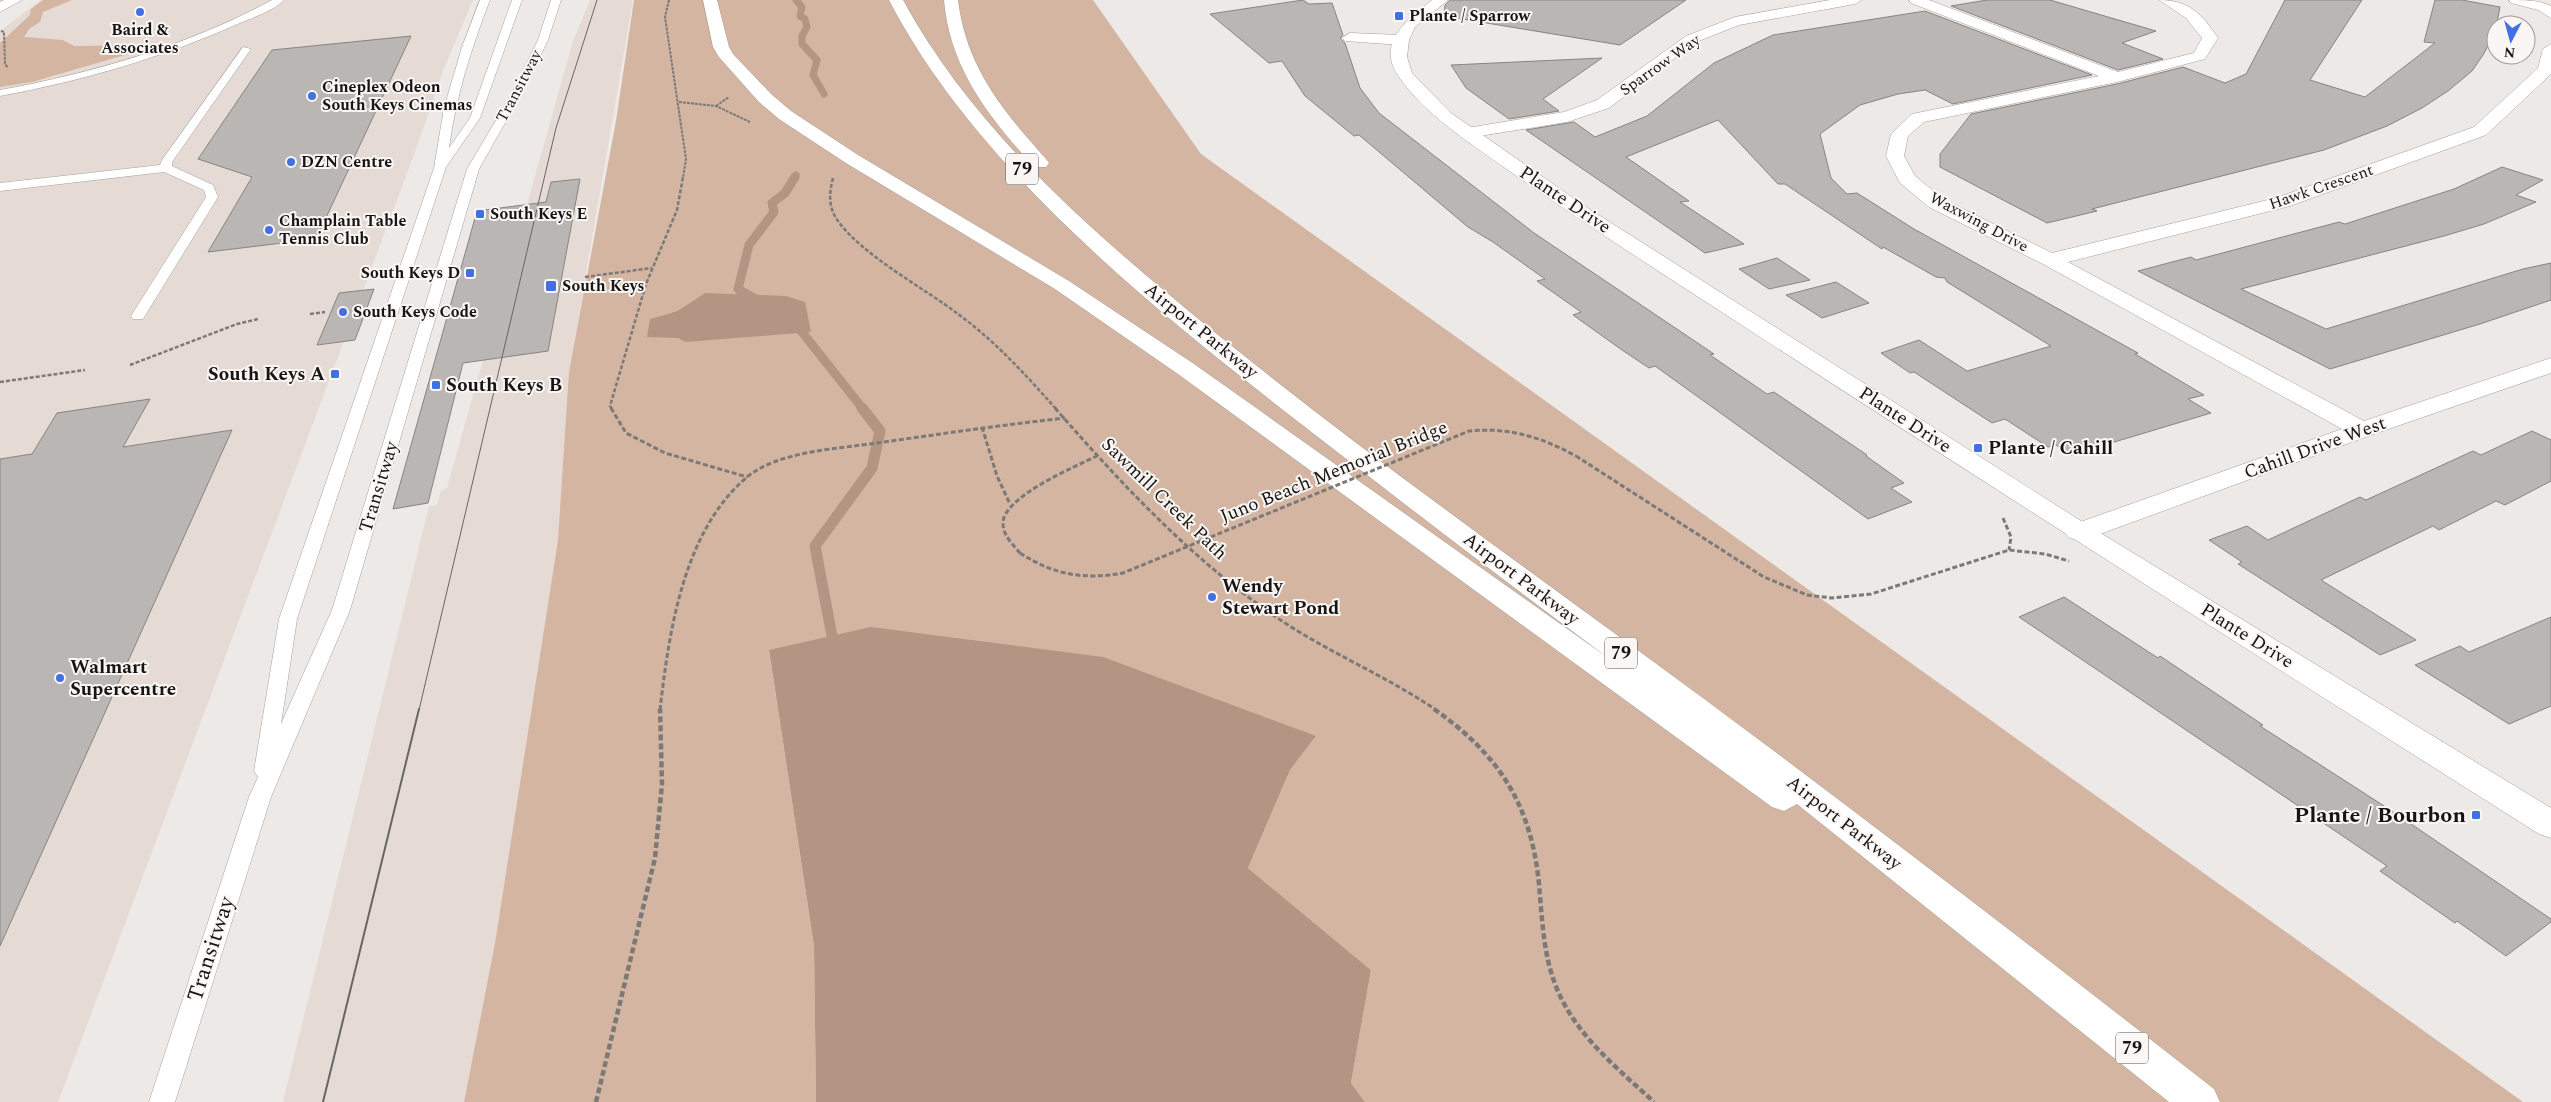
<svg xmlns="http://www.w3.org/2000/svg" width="2551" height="1102" viewBox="0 0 2551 1102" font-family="Spectral,serif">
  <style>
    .built { fill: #e6dbd4 }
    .forest { fill: #d3b5a2; fill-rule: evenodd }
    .water { fill: #b29582 }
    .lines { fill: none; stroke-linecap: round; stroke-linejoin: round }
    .stream-far2 { stroke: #b29582; stroke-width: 7 }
    .stream-far1 { stroke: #b29582; stroke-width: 9 }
    .stream { stroke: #b29582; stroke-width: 11 }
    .building { fill: #b9b6b3; stroke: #878481 }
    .service-casing { stroke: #a4a09e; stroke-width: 1 }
    .minor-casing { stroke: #a4a09e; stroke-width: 1 }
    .tertiary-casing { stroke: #a4a09e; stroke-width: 1 }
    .primary-casing { stroke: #a4a09e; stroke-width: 1 }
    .trunk-casing { stroke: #a4a09e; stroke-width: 1 }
    .path-far3 { stroke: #7c7977; stroke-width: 2; stroke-dasharray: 3 1; stroke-linecap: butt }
    .path-far2 { stroke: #7c7977; stroke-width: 2.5; stroke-dasharray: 4 2; stroke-linecap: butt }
    .path-far1 { stroke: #7c7977; stroke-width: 3; stroke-dasharray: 5 2.5; stroke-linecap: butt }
    .path { stroke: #7c7977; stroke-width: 4.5; stroke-dasharray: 6 3; stroke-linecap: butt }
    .service { fill: #fff; fill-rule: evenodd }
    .minor { fill: #fff; fill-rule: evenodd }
    .tertiary { fill: #fff; fill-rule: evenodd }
    .primary { fill: #fff; fill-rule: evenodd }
    .trunk { fill: #fff; fill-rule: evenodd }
    .tram-far1 { stroke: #686664; stroke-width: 1 }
    .tram { stroke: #686664; stroke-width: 2 }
    .path-bridge { stroke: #7c7977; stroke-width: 3; stroke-dasharray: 5 2.5; stroke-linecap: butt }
    .poi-dot { fill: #426fe1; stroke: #faf6f3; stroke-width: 2 }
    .labels { text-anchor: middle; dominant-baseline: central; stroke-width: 4; stroke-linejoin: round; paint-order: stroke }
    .far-poi-label { font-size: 16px; font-weight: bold; fill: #161514; stroke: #faf6f3; text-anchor: start }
    .far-street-label { font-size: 16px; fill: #161514; stroke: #faf6f3 }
    .shield { fill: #faf6f3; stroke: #5a5857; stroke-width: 1 }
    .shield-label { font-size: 18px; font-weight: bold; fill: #161514 }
    .street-label { font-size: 19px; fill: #161514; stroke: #faf6f3 }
    .poi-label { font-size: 19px; font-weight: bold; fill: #161514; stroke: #faf6f3; text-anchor: start }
    .near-poi-label { font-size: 22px; font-weight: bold; fill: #161514; stroke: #faf6f3; text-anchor: end }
    .near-street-label { font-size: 22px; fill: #161514; stroke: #faf6f3 }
  </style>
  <rect width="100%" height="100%" fill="#ede9e6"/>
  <g class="built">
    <path d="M41 0H473L443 71 415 152 58 1102H0V31Z"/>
    <path d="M590 0H633L586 273 558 540 495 943 464 1102H283L429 506 437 505 441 491 447 488 573 41Z"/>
  </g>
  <g class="forest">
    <path d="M43 0H72L43 12 40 22 29 29 24 37 63 40 74 46 153 45 142 50 32 82 0 87V43L30 15 31 9Z"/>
    <path d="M634 0H1093L1201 154 2523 1102H1365L1351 1083 1371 970 1248 868 1290 770 1316 736 769 651 814 946 816 1102H464L495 943 558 540 569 372 616 121ZM705 293 685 342 650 319 677 311Z"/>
  </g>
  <g class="water">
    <path d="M705 293 786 296 805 302 811 332 685 342 678 338 647 337 650 319 677 311Z"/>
    <path d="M871 627 1103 657 1316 736 1290 770 1248 868 1371 970 1351 1083 1365 1102H816L814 946 769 650Z"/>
  </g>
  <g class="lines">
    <g class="stream-far2">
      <path d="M796 0 802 7 800 16 805 19 807 27 802 36V44L817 60 813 75 824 94"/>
      <path d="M794 178 796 175"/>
    </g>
    <g class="stream-far1">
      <path d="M759 301 738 289 749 245 774 212 772 203 785 193 795 177"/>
      <path d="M792 323 802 332 863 409"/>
    </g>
    <path class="stream" d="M832 636 815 546 872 468 880 431 862 408"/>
  </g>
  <g class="building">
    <path d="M1303 0 1309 4 1332 3 1343 35 1340 38 1345 43 1360 88 1379 113 1534 233 1714 354 1710 355 1767 394 1774 392 1867 455 1866 456 1904 483 1891 488 1912 502 1868 519 1655 366 1649 368 1622 350 1573 315 1581 312 1537 281 1545 279 1493 242 1468 227 1359 135 1354 136 1305 96 1282 61 1269 63 1210 14Z"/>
    <path d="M1450 0H1686L1620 45 1444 16 1445 5Z"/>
    <path d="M1987 0H2050L2156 31 2122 43 2163 59 2118 70 1951 6Z"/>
    <path d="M2285 0H2362L2310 80 2365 97 2435 43 2424 42 2435 0H2462L2500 7 2495 33 2483 55 2472 71 2448 91 2422 108 2387 126 2324 150 2092 209 2097 211 2047 223 1940 167V154L1971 114 2117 84 2183 67 2225 83 2246 74Z"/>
    <path d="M1925 11 2092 75 1953 104 1925 90 1898 94 1860 105 1820 134 1831 178 1847 194 1857 193 1914 229 2138 353 2135 354 2204 395 2188 399 2211 413 2071 455 2056 445 2048 447 2005 419 1992 423 1914 372 1910 373 1881 353 1919 340 1967 371 2051 346 1947 282 1945 278 1936 277 1883 247 1882 249 1785 184H1778L1718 120 1626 157 1689 201 1680 202 1744 244 1705 253 1526 130 1574 122 1595 137 1647 116 1714 63 1773 35Z"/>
    <path d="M411 36 316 239 208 252 252 177 198 159 272 50Z"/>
    <path d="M1602 58 1543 99 1559 111 1509 119 1466 88 1451 65Z"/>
    <path d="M2502 167 2543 180 2516 195 2536 202 2484 224 2444 236 2241 289 2326 329 2523 269 2551 263V300L2480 324 2330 369 2138 271 2191 257 2196 260 2339 222 2345 224 2454 189Z"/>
    <path d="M580 179 548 351 463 363 428 503 393 509 477 211 546 202 551 182Z"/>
    <path d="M1777 258 1810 280 1769 289 1739 269Z"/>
    <path d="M1836 282 1869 303 1822 318 1786 295Z"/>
    <path d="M374 289 355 340 317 345 339 293Z"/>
    <path d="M150 399 123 447 232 430 0 946V459L32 454 57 413Z"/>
    <path d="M2532 431 2551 440V481L2505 505 2496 501 2439 530 2433 526 2321 580 2416 640 2380 655 2238 564 2242 562 2209 540 2247 526 2268 540 2360 497 2366 500 2473 451 2481 455Z"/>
    <path d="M2064 597 2158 658 2160 656 2263 725 2260 726 2395 813 2551 919V922L2506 956 2457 921 2455 923 2380 871 2387 866 2019 617Z"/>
    <path d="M2551 617V706L2509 724 2415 665 2460 646 2469 652Z"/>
  </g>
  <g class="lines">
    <g class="service-casing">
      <g id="service">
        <path d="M272 0H284C273 11 254 17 240 23 164 57 82 81 0 96V90C93 73 189 45 272 0Z"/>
        <path d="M480 0H490C471 49 456 96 449 148L470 118 512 0H522L480 118 446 167 297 619 281 724 332 610 467 169 512 93 538 40 551 0H561L548 40 522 93 479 169 350 610 271 797 175 1102H149L249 797 258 777 254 771 279 619 434 168 444 108 462 47Z"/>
        <path d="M243 47 251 49 172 162V166L213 185 218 197 143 319H133L131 316 206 197 204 190 164 172 0 191V183L160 165 162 160Z"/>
      </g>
    </g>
    <g class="minor-casing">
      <g id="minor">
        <path d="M1830 0H1862L1855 4 1739 25 1696 42 1609 108 1567 122 1467 138 1461 137 1458 133 1461 129 1467 128 1564 112 1597 100 1686 36 1735 17Z"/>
        <path d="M1909 0H1929L2118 72 2194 53 2202 38 2186 18 2159 0C2189 0 2202 14 2218 38L2205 59 2117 82 1924 122 1908 136 1904 156 1915 176 1943 199 2052 253 2276 198 2474 127 2538 68 2543 49 2551 44V74L2486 135 2290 206 2068 262 2364 421 2551 358V373L2371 435 2089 538 2079 540 2069 538 2065 532 2069 526 2342 429 2043 264 1929 207 1900 183 1886 156 1891 134 1912 114 2099 76 1911 3Z"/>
        <path d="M2509 0C2522 0 2540 0 2551 6V18L2538 10 2511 3Z"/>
        <path d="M1350 33 1401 35 1409 40 1401 45 1345 41 1342 38Z"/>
      </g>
    </g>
    <g class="tertiary-casing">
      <path id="tertiary" d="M1432 0H1448L1415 27 1409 40 1407 57 1412 73 1451 113 1586 207 2089 526 2551 808V838L2539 834C2265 661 1991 487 1720 311 1647 264 1575 217 1505 168 1468 141 1426 116 1399 77 1375 43 1408 19 1432 0Z"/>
    </g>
    <g class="primary-casing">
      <path id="primary" d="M4 0H22L0 12V2Z"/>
    </g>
    <g class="trunk-casing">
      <g id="trunk">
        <path d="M703 0H717L729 47 733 54 771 94 791 111 858 155 1069 281 1194 364 1611 660C1505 581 1400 501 1296 420 1150 306 975 166 889 0H903C975 133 1097 236 1213 331 1349 441 1491 543 1632 646 1829 790 2022 939 2214 1089L2220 1102H2169L1797 804 1784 811 1772 807 1178 374 1055 289 846 163 779 119 759 102 719 57 713 47Z"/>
        <path d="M944 0H958C966 67 1003 111 1046 159L1049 163 1046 167H1034C989 117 950 69 944 0Z"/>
      </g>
    </g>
    <g class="path-far3">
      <path d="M669 0 665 17 686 159 683 178"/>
      <path d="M1 31 4 32 5 64 8 68"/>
      <path d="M679 102 716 106 750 122"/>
      <path d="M716 106 729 97"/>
    </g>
    <g class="path-far2">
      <path d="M833 178C829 194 828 207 838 221 862 255 924 288 958 314 995 341 1026 375 1056 409"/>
      <path d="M585 277 652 268"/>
      <path d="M310 314 325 312"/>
      <path d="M130 365 237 324 258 319"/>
      <path d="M0 382 85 370"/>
      <path d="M612 409 610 406 646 284 677 210 683 177"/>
    </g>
    <g class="path-far1">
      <path d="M611 408 626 433 665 453 747 477"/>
      <path d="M1055 408C1124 487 1197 565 1285 623 1334 655 1388 677 1436 710"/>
      <path d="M982 427 997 476 1010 504"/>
      <path d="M1576 456 1764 577 1807 595 1832 598 1871 594 2009 550 2045 554 2069 561"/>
      <path d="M2003 518 2011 537 2009 550"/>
      <path d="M1020 553C1013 545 1003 535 1003 524 1001 498 1076 466 1097 456"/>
      <path d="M660 710C669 632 683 532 746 478 777 451 837 449 877 443 940 434 1002 425 1065 418"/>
    </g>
    <g class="path">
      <path d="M1434 709C1499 755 1531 804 1539 884 1542 917 1543 952 1555 984 1574 1034 1616 1067 1654 1102"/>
      <path d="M596 1102 655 858 662 784 660 709"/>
    </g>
    <use href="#service" class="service"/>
    <use href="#minor" class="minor"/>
    <use href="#tertiary" class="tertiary"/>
    <use href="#primary" class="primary"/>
    <use href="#trunk" class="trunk"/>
    <path class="tram-far1" d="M419 710 556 128 597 0"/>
    <path class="tram" d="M323 1102 419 709"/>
    <path class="path-bridge" d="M1020 553C1054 575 1084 580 1123 573L1469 431C1509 427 1541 437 1576 456"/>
  </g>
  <g class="poi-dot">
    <circle cx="140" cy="12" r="5"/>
    <rect x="1394" y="11" width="10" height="10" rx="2.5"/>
    <circle cx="312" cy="96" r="5"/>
    <circle cx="291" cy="162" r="5"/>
    <rect x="475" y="209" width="10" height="10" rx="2.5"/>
    <circle cx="269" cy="230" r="5"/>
    <rect x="465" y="268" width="10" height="10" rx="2.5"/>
    <rect x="545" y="280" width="12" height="12" rx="2.5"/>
    <circle cx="343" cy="312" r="5"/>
    <rect x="330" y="369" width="10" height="10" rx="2.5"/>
    <rect x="431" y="380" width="10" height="10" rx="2.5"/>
    <rect x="1973" y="443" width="10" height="10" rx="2.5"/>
    <circle cx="1212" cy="597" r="5"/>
    <circle cx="60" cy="678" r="5"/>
    <rect x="2471" y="810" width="10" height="10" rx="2.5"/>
  </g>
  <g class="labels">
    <g class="far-poi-label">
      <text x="1409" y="16">Plante / Sparrow</text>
      <text x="140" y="30" text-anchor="middle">Baird &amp;<tspan x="140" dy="18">Associates</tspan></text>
      <text x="322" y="87">Cineplex Odeon<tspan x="322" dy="18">South Keys Cinemas</tspan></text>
      <text x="301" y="162">DZN Centre</text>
      <text x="490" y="214">South Keys E</text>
      <text x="279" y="221">Champlain Table<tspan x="279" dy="18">Tennis Club</tspan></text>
      <text x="460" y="273" text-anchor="end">South Keys D</text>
      <text x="562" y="286">South Keys</text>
      <text x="353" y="312">South Keys Code</text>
    </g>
    <g class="far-street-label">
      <text transform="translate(1660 65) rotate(-35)">Sparrow Way</text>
      <text transform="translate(519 86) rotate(-62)">Transitway</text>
      <text transform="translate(2321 187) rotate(-19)">Hawk Crescent</text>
      <text transform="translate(1979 222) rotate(28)">Waxwing Drive</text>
    </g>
    <g class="shield">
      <rect x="1006" y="153.5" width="32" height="31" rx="4"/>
      <rect x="1605" y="637.5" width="32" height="31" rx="4"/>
      <rect x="2116" y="1032.5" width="32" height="31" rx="4"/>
    </g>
    <g class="shield-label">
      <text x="1022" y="169">79</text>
      <text x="1621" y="653">79</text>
      <text x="2132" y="1048">79</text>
    </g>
    <g class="street-label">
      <text transform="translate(1565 200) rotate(34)">Plante Drive</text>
      <text transform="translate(1201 331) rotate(39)">Airport Parkway</text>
      <text transform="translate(1905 420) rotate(33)">Plante Drive</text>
      <text transform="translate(2315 448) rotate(-20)">Cahill Drive West</text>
      <text transform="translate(1334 472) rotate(-22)">Juno Beach Memorial Bridge</text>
      <text transform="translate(379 487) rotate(-73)">Transitway</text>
      <text transform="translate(1164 499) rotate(44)">Sawmill Creek Path</text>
      <text transform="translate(1521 579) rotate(37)">Airport Parkway</text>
      <text transform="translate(2247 636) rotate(32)">Plante Drive</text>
      <text transform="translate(1844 823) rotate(38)">Airport Parkway</text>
    </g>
    <g class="poi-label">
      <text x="325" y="374" text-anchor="end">South Keys A</text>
      <text x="446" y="385">South Keys B</text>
      <text x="1988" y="448">Plante / Cahill</text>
      <text x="1222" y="586">Wendy<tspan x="1222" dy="22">Stewart Pond</tspan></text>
      <text x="70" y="667">Walmart<tspan x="70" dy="22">Supercentre</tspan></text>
    </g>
    <g class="near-poi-label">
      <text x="2466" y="815">Plante / Bourbon</text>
    </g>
    <g class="near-street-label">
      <text transform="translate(211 949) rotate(-72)">Transitway</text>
    </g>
  </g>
  <g transform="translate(2511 40) rotate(186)"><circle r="24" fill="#faf6f3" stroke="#9f9c9a"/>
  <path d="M0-4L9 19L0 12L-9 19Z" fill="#426fe1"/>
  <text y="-8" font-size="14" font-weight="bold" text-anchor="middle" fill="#161514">N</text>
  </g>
</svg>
